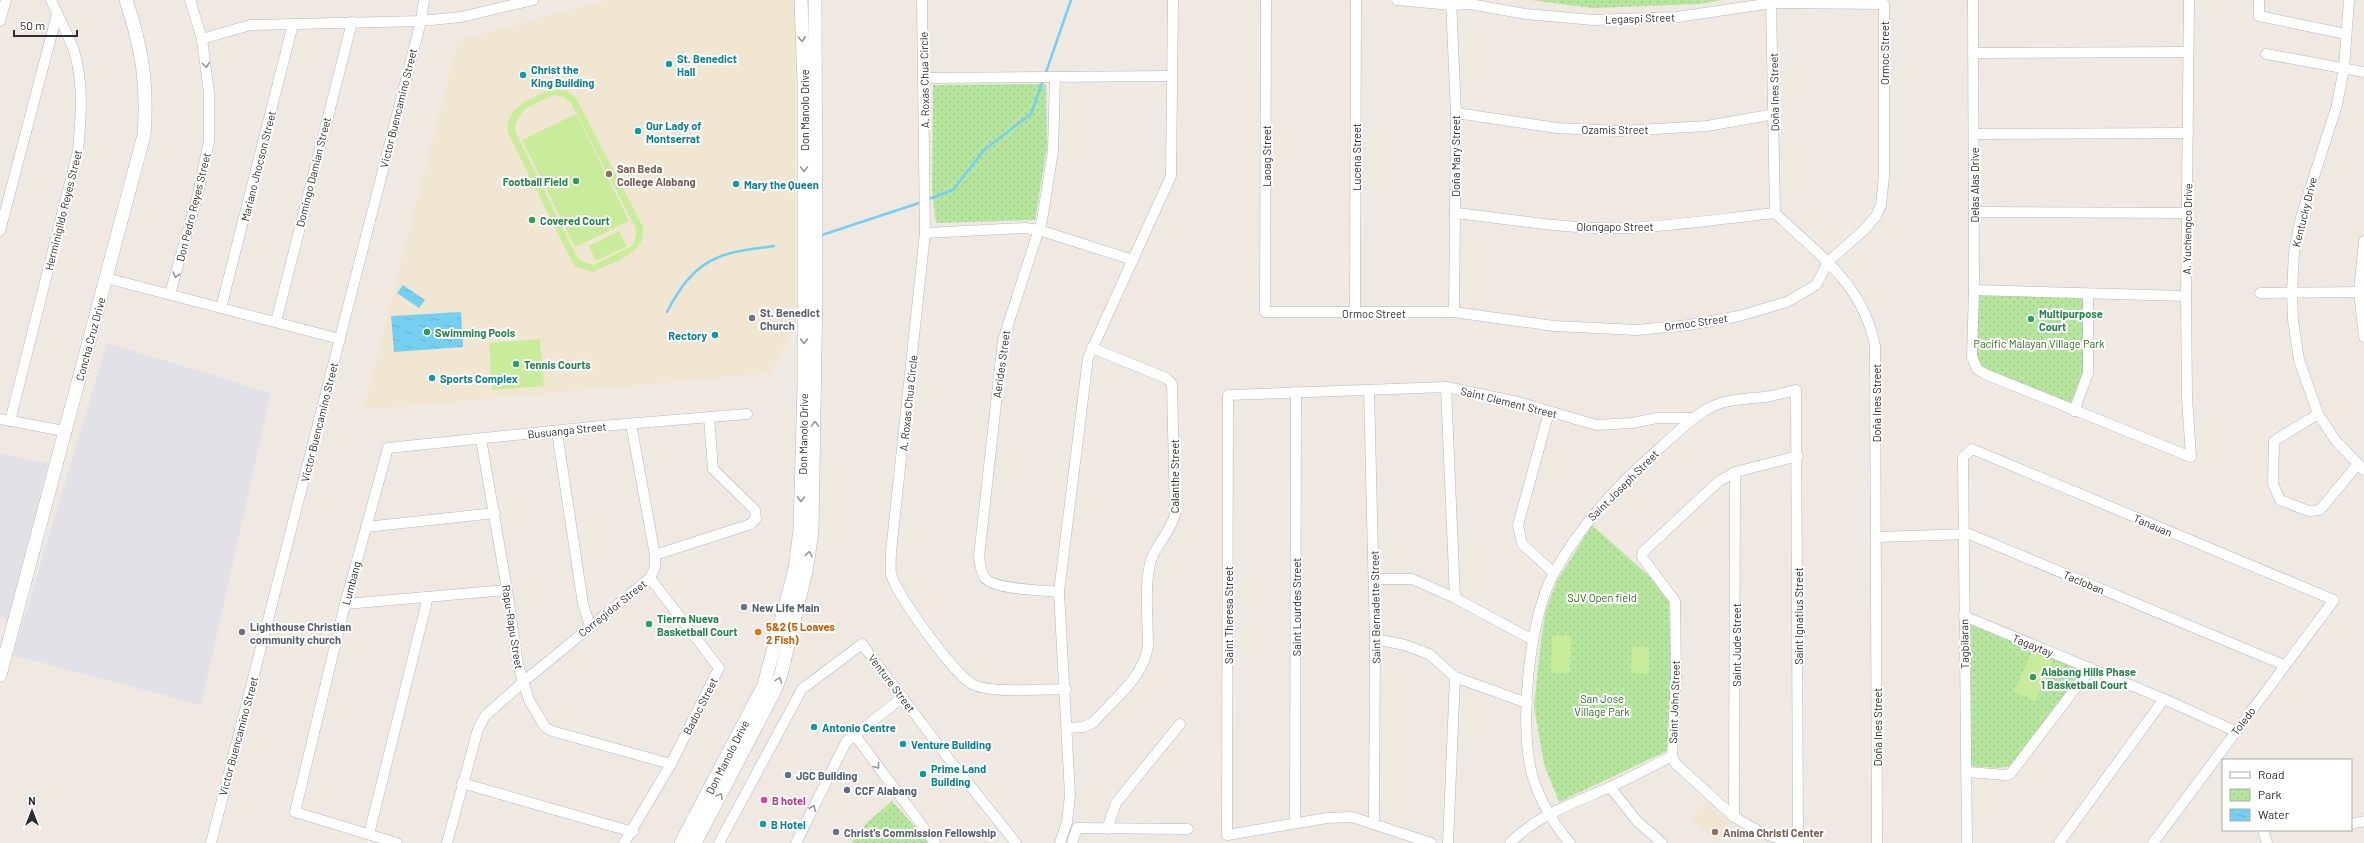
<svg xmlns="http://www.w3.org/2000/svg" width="2364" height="843" viewBox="0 0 2364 843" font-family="Barlow,sans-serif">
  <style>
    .industrial { fill: #e3e1e8 }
    .education { fill: #f0e6d1 }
    .park { fill: url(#park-dots) }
    .pitch { fill: #c9ec9a; fill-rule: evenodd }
    .water { fill: url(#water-ripples) }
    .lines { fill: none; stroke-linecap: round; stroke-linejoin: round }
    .stream { stroke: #75cff0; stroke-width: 2.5 }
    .street-casing { stroke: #b4b7c1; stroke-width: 11 }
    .secondary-casing { stroke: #b4b7c1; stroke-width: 14 }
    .street { stroke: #fff; stroke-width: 10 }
    .secondary { stroke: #fff; stroke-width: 13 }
    .oneway { stroke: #969696 }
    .culture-dot { fill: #0f9aa8; stroke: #fff; stroke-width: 1.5 }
    .education-dot { fill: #8d6e63; stroke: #fff; stroke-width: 1.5 }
    .leisure-dot { fill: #2e9e5b; stroke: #fff; stroke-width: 1.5 }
    .worship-dot { fill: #6b7280; stroke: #fff; stroke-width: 1.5 }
    .food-dot { fill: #e8710a; stroke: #fff; stroke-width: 1.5 }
    .service-dot { fill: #5c6f8a; stroke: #fff; stroke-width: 1.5 }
    .hotel-dot { fill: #d1479c; stroke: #fff; stroke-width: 1.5 }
    .labels { text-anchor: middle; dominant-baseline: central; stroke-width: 4; stroke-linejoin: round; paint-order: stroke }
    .street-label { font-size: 11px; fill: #2e2e2e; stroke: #fff }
    .culture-label { font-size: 11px; font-weight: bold; fill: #0d838f; stroke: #fff; text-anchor: start }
    .education-label { font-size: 11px; font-weight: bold; fill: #785e54; stroke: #fff; text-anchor: start }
    .leisure-label { font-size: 11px; font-weight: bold; fill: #27864d; stroke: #fff; text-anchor: start }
    .worship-label { font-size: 11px; font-weight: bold; fill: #5b616d; stroke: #fff; text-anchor: start }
    .park-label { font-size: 11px; fill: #2c6e1b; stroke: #fff }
    .food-label { font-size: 11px; font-weight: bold; fill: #c56008; stroke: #fff; text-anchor: start }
    .service-label { font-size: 11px; font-weight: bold; fill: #4e5e75; stroke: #fff; text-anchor: start }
    .hotel-label { font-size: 11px; font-weight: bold; fill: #b23c85; stroke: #fff; text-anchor: start }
  </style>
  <defs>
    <pattern id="park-dots" width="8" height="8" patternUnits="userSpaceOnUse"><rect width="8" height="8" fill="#b6e59e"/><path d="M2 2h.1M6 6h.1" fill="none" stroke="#9dc588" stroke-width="1.8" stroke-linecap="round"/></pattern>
    <pattern id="water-ripples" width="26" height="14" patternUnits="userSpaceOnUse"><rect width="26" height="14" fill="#75cff0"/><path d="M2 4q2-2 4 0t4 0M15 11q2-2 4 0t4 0" fill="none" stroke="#66b2ce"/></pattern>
  </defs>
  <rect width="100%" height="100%" fill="#efe9e1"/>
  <g class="industrial">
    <path d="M107 343 271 393 201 705 13 655Z"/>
    <path d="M0 454 48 464 8 619 0 617Z"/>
  </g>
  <g class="education">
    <path d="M605 0H795V327L772 373 363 410 458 40Z"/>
    <path d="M1705 802 1731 822 1718 842 1692 820Z"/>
  </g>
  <g class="park">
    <path d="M1531 0H1722L1699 4 1593 8Z"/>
    <path d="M1046 84 1047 146 1035 220 936 223 932 190 933 85Z"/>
    <path d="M1974 293 2088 295V369L2073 410 1986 373 1973 359Z"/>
    <path d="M1592 525 1650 577 1669 601 1671 673 1669 750 1559 802 1544 764 1534 706 1541 641 1546 610 1557 581Z"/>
    <path d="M1967 622 2084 670 2011 766 1999 768 1971 766Z"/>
    <path d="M892 801 929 843H852L859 830Z"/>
  </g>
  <g class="pitch">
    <path d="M551 89 567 91 576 98 643 227C647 254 612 262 593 272L576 267 571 260 508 133C505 106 530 100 551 89ZM553 95 564 97 571 103 635 227 636 235 632 246 593 265 583 262 577 257 515 131C515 108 536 104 553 95Z"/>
    <path d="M576 114 629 221 575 247 522 140Z"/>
    <path d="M619 231 627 246 596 261 589 246Z"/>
    <path d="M540 339 544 386 492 390 489 343Z"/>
    <path d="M1552 636H1571L1570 673H1551Z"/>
    <path d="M1632 647H1649V674L1631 673Z"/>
    <path d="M2032 652 2053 661 2035 701 2014 692Z"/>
  </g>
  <g class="water">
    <path d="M403 285 425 300 419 308 397 293Z"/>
    <path d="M461 312 463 347 394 352 391 316Z"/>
  </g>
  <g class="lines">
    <g class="stream">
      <path d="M1045 75 1071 0"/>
      <path d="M926 200 953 190 984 150 1031 114 1043 80"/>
      <path d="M822 235 922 202"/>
      <path d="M667 312C679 289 693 267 719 257 735 250 756 249 774 246"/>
    </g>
    <g class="street-casing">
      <g id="street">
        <path d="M922 0 925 233 891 552C891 559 890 567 891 574 896 594 954 674 972 684 990 694 1043 689 1066 689"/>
        <path d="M1266 0 1265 312H1454L1554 326 1637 330 1689 325 1739 316 1787 302 1816 285 1828 262 1865 229 1876 216 1881 205 1884 176V4L1772 3 1677 17 1593 20 1526 14 1470 4 1451 5 1397 0"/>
        <path d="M1451 0 1456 113 1454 312"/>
        <path d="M1771 0 1775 213C1819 255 1863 284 1875 346L1877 843"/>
        <path d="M1973 0 1974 290 1972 357 1977 369 1985 374 2191 457 2187 398 2186 296 2189 0"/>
        <path d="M2259 0V16L2346 34"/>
        <path d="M2349 0 2344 68 2337 105 2301 217 2294 252 2292 293 2293 320 2299 360 2318 414 2336 441 2364 470"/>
        <path d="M0 21 6 0"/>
        <path d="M202 39 250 25 421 21 461 17 533 0"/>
        <path d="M1973 53 2188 52"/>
        <path d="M2266 54 2364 72"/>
        <path d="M925 78 1171 76"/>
        <path d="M1055 78 1053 151 1042 220 1003 340 979 557C980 564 981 573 985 578 995 590 1043 590 1059 592"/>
        <path d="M1456 113 1557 128 1620 131 1707 126 1775 114"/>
        <path d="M1974 134 2188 133"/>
        <path d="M1974 212 2188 213"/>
        <path d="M1455 213C1512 219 1570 230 1627 228 1677 226 1726 218 1775 213"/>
        <path d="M0 231 57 14"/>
        <path d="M925 233 1025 228 1039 230 1133 260"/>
        <path d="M2364 241 2359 292 2364 337"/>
        <path d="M106 278 340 339"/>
        <path d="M1974 290 2186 296"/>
        <path d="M2260 293 2364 292"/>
        <path d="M170 294 197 198 209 141V93L202 39 190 0"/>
        <path d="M221 308 293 24"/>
        <path d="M1355 313 1356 0"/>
        <path d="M276 322 352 22"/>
        <path d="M1446 387 1455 598"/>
        <path d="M1369 390 1375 639 1374 824"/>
        <path d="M2074 411 2088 373V294"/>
        <path d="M1549 412 1518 525 1522 544 1554 573"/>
        <path d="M2318 414 2274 441 2273 484 2280 500 2309 511 2320 510 2358 464"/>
        <path d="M0 419 64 431"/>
        <path d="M10 421 78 151C81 118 84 83 74 51 68 33 58 17 51 0"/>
        <path d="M557 432 583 604 590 626"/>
        <path d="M481 439 507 590 518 665 529 700 545 727 552 731 671 764"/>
        <path d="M366 527 495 513"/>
        <path d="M1877 537 1969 534 2284 665"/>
        <path d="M655 555 751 524 756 518 755 510 713 469 709 417"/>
        <path d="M1374 579H1412L1455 598 1533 640"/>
        <path d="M345 604 507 590"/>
        <path d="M1964 616 2164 699 2235 731"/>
        <path d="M1375 639 1405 645 1429 654 1455 677 1527 703"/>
        <path d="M1067 728 1083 727 1093 723C1113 700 1144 677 1148 646 1148 621 1144 583 1151 560 1157 543 1171 532 1175 514L1172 384 1166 378 1092 348"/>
        <path d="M854 734 935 843"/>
        <path d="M1967 772 2006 775 2011 773 2091 668"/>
        <path d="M462 783 633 832"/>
        <path d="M1610 787 1637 821 1662 843"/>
        <path d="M1734 817 1735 472"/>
        <path d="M1295 823 1296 392"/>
        <path d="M2351 824 2364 821"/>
        <path d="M1107 829 1116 803 1180 724"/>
        <path d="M2263 830 2267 843"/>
        <path d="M369 834 428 597"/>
        <path d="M211 843 421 21 424 0"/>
        <path d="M397 843 295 812 345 604 388 448 601 426 747 414"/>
        <path d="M447 843 478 729 485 716 523 682 650 578 655 567V555L631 424"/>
        <path d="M624 843 671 764 719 668 650 578"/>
        <path d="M719 843 802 689 862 644 948 758 1016 843"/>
        <path d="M796 843 846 742 903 697"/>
        <path d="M1060 843 1067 822 1070 795 1059 592 1088 358 1171 176 1173 0"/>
        <path d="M1072 843 1077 828 1188 829"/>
        <path d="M1431 843 1352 817 1327 818 1227 835 1228 395 1446 387 1518 402 1596 425 1632 423 1657 418H1693"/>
        <path d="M1448 843 1455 677"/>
        <path d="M1510 843C1538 815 1573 803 1608 788 1630 778 1651 767 1672 756"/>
        <path d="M1570 843C1554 825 1540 800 1533 778 1518 729 1529 617 1554 573 1581 524 1619 483 1661 447 1677 433 1692 417 1711 407 1727 399 1746 399 1764 397 1775 396 1786 392 1796 390L1798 843"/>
        <path d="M1791 843 1760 832 1734 817 1676 764 1672 756 1676 678 1675 601 1642 557 1643 552 1718 482 1735 472 1798 456"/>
        <path d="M1967 843 1963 457 1972 449 2334 600 2153 843"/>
        <path d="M2059 843 2164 699"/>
      </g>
    </g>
    <g class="secondary-casing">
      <g id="secondary">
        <path d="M0 675 144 135C148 84 142 48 126 0"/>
        <path d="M681 843 764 685 795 569 800 529 804 388V82L801 0"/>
        <path d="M695 843 775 690 781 674 806 571 812 531 816 289 815 0"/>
      </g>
    </g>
    <use href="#street" class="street"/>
    <use href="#secondary" class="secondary"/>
  </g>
  <defs><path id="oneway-chevron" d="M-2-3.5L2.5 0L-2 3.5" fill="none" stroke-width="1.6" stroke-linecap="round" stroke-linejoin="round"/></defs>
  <g class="oneway">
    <use href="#oneway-chevron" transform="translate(802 39) rotate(87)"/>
    <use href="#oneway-chevron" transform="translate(206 65) rotate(83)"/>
    <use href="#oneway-chevron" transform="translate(804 169) rotate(90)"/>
    <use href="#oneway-chevron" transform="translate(176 275) rotate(106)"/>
    <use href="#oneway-chevron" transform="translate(804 341) rotate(91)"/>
    <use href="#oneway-chevron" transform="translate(815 424) rotate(-89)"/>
    <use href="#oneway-chevron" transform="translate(801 499) rotate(91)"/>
    <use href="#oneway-chevron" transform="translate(809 554) rotate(-81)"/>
    <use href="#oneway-chevron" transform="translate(779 680) rotate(-70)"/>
    <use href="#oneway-chevron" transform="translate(877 766) rotate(53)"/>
    <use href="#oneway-chevron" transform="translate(720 796) rotate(-62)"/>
    <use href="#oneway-chevron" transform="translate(813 808) rotate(-64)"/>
  </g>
  <g class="culture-dot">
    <circle cx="669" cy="64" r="4"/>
    <circle cx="523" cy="75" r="4"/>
    <circle cx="638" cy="131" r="4"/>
    <circle cx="736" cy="184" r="4"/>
    <circle cx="715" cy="335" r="4"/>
    <circle cx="432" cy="378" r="4"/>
    <circle cx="814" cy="727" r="4"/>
    <circle cx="903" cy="744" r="4"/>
    <circle cx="923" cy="774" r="4"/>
    <circle cx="763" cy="824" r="4"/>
  </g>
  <g class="education-dot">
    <circle cx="609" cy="174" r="4"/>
    <circle cx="1715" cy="832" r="4"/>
  </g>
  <g class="leisure-dot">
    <circle cx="576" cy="181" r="4"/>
    <circle cx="532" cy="220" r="4"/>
    <circle cx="2031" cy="319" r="4"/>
    <circle cx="427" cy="332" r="4"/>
    <circle cx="516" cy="364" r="4"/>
    <circle cx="649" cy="624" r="4"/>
    <circle cx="2033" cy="677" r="4"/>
  </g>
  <g class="worship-dot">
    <circle cx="752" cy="318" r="4"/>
    <circle cx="744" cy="607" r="4"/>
    <circle cx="242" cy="632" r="4"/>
    <circle cx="836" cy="832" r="4"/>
  </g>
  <circle class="food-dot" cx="758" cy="632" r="4"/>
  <g class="service-dot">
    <circle cx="788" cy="775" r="4"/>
    <circle cx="847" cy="790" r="4"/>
  </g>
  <circle class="hotel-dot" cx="764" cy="800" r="4"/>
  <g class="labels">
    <g class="street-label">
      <text transform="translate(1640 18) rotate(-2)">Legaspi Street</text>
      <text transform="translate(1884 53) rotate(-90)">Ormoc Street</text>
      <text transform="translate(924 80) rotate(-91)">A. Roxas Chua Circle</text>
      <text transform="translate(1774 92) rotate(-91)">Doña Ines Street</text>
      <text transform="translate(398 108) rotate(-76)">Victor Buencamino Street</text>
      <text transform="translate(804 110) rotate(-90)">Don Manolo Drive</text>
      <text x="1615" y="129">Ozamis Street</text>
      <text transform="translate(1266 156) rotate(-90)">Laoag Street</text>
      <text transform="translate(1455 156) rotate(-90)">Doña Mary Street</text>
      <text transform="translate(1356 157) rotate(-90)">Lucena Street</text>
      <text transform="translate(258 166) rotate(-76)">Mariano Jhocson Street</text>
      <text transform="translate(313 172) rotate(-76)">Domingo Damian Street</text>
      <text transform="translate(1974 185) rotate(-90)">Delas Alas Drive</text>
      <text transform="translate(193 207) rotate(-76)">Don Pedro Reyes Street</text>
      <text transform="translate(63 210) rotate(-76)">Herminigildo Reyes Street</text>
      <text transform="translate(2304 212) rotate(-76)">Kentucky Drive</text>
      <text x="1615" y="226">Olongapo Street</text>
      <text transform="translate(2187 229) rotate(-89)">A. Yuchengco Drive</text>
      <text x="1374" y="313">Ormoc Street</text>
      <text transform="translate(1696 322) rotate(-8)">Ormoc Street</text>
      <text transform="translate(90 339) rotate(-75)">Concha Cruz Drive</text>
      <text transform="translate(1001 364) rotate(-82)">Aerides Street</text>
      <text transform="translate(1509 402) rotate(14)">Saint Clement Street</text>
      <text transform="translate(908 403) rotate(-84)">A. Roxas Chua Circle</text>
      <text transform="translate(1876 403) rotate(-90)">Doña Ines Street</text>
      <text transform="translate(319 422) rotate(-76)">Victor Buencamino Street</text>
      <text transform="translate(567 430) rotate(-6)">Busuanga Street</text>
      <text transform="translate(803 434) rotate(-89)">Don Manolo Drive</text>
      <text transform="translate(1174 476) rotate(-90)">Calanthe Street</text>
      <text transform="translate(1623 485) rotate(-45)">Saint Joseph Street</text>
      <text transform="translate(2153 525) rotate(23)">Tanauan</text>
      <text transform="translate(2084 582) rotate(23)">Tacloban</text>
      <text transform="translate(351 583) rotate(-75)">Lumbang</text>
      <text transform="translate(1296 607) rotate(-90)">Saint Lourdes Street</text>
      <text transform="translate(1375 607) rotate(-91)">Saint Bernadette Street</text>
      <text transform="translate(612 608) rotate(-39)">Corregidor Street</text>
      <text transform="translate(1228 615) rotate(-90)">Saint Theresa Street</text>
      <text transform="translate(1798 616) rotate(-90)">Saint Ignatius Street</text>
      <text transform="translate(513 627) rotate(81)">Rapu-Rapu Street</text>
      <text transform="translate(1964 644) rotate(-91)">Tagbilaran</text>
      <text transform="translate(1736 645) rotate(-90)">Saint Jude Street</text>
      <text transform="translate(2033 645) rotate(22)">Tagaytay</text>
      <text transform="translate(892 683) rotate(53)">Venture Street</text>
      <text transform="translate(1674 702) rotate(-88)">Saint John Street</text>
      <text transform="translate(700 706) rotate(-63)">Badoc Street</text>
      <text transform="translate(2243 721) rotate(-53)">Toledo</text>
      <text transform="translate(1877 727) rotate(-90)">Doña Ines Street</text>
      <text transform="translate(238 736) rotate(-75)">Victor Buencamino Street</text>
      <text transform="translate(727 757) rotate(-63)">Don Manolo Drive</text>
    </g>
    <g class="culture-label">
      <text x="677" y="58">St. Benedict<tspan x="677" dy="13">Hall</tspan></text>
      <text x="531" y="69">Christ the<tspan x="531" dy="13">King Building</tspan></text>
      <text x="646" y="125">Our Lady of<tspan x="646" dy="13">Montserrat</tspan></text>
      <text x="744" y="184">Mary the Queen</text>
      <text x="707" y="335" text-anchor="end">Rectory</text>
      <text x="440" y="378">Sports Complex</text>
      <text x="822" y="727">Antonio Centre</text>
      <text x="911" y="744">Venture Building</text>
      <text x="931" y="768">Prime Land<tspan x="931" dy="13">Building</tspan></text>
      <text x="771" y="824">B Hotel</text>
    </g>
    <g class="education-label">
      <text x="617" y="168">San Beda<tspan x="617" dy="13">College Alabang</tspan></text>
      <text x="1723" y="832">Anima Christi Center</text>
    </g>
    <g class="leisure-label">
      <text x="568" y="181" text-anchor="end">Football Field</text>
      <text x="540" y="220">Covered Court</text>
      <text x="2039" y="313">Multipurpose<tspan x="2039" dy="13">Court</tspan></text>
      <text x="435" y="332">Swimming Pools</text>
      <text x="524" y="364">Tennis Courts</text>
      <text x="657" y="618">Tierra Nueva<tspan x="657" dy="13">Basketball Court</tspan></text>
      <text x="2041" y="671">Alabang Hills Phase<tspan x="2041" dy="13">1 Basketball Court</tspan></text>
    </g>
    <g class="worship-label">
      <text x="760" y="312">St. Benedict<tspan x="760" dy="13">Church</tspan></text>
      <text x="752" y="607">New Life Main</text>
      <text x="250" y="626">Lighthouse Christian<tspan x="250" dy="13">community church</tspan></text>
      <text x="844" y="832">Christ's Commission Fellowship</text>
    </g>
    <g class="park-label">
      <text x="2039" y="343">Pacific Malayan Village Park</text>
      <text x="1602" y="597">SJV Open field</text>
      <text x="1602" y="698">San Jose<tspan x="1602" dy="13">Village Park</tspan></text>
    </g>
    <g class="food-label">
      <text x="766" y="626">5&amp;2 (5 Loaves<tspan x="766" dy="13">2 Fish)</tspan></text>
    </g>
    <g class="service-label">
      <text x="796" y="775">JGC Building</text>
      <text x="855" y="790">CCF Alabang</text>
    </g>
    <g class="hotel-label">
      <text x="772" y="800">B hotel</text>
    </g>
  </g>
  <rect x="2222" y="759" width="130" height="72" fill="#ffffff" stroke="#ababab"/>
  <rect x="2230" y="772" width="20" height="6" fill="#ffffff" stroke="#ababab"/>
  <text x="2258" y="779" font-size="12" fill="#2e2e2e">Road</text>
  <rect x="2230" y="789" width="20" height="12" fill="url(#park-dots)" stroke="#ababab"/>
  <text x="2258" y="799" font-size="12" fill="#2e2e2e">Park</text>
  <rect x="2230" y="809" width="20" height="12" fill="url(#water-ripples)" stroke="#ababab"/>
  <text x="2258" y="819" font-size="12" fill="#2e2e2e">Water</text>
  <g transform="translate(32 811)" stroke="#ffffff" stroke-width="3" paint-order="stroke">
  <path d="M0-3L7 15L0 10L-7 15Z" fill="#2e2e2e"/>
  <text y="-6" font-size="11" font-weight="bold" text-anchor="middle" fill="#2e2e2e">N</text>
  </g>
  <path d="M14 30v6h63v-6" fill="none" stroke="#2e2e2e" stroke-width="2"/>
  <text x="20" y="30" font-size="12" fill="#2e2e2e" stroke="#ffffff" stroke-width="3" paint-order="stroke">50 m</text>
</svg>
